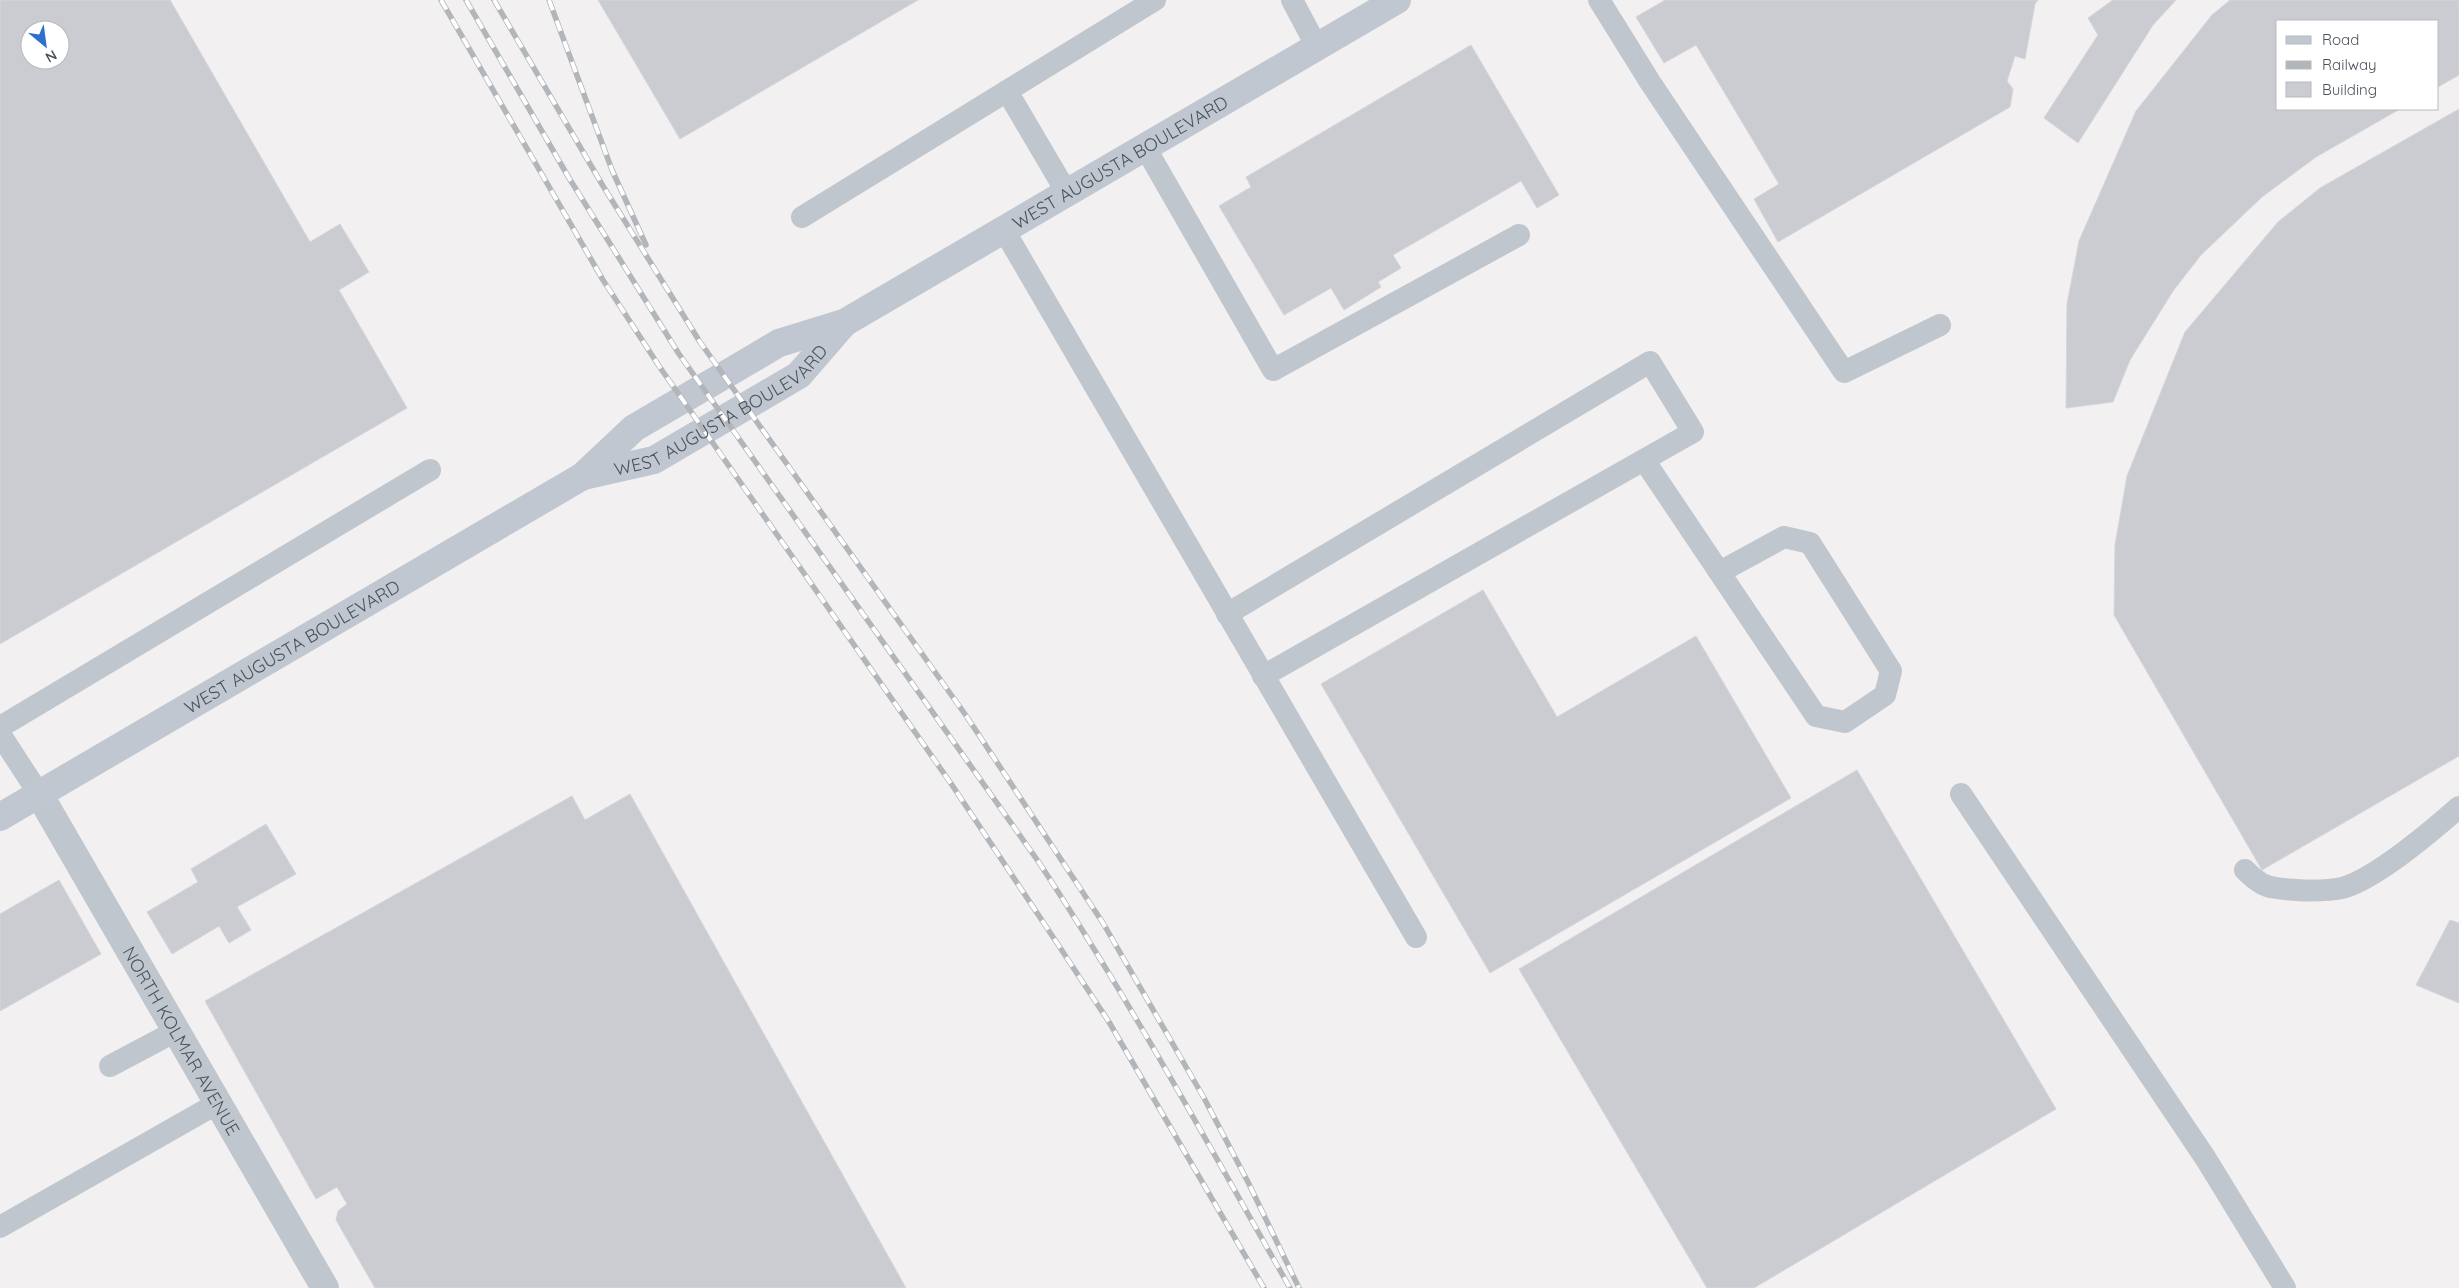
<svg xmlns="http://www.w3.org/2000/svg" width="2459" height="1288" viewBox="0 0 2459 1288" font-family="Quicksand,sans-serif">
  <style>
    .building { fill: #cbccd1; stroke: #d4d6da; fill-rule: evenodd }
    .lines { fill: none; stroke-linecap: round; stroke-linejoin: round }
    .lane { stroke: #c0c6cd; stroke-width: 22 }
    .street { stroke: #c0c6cd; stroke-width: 28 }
    .secondary { stroke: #c0c7d1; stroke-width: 28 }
    .rail-casing { stroke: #b2b5b9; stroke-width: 5.5 }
    .rail { stroke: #fff; stroke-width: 4; stroke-dasharray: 11; stroke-linecap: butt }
    .labels { text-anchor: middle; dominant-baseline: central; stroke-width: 5; stroke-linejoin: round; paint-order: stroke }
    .street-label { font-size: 18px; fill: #4a525b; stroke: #fff }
  </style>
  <rect width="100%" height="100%" fill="#f2f0f0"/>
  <g class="building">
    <path d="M0 0H170L310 242 340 224 369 272 339 290 407 408 0 644ZM30 30H60V60H30Z"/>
    <path d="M598 0H918L680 139Z"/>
    <path d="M1665 0H2038L2035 4 2025 59 2015 56 2007 81 2013 89 2010 107 1778 242 1754 199 1779 184 1696 45 1664 63 1636 17Z"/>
    <path d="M2113 0H2176L2153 25 2078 143 2044 118 2098 35 2088 18Z"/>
    <path d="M2230 0H2459V75L2438 87V21H2278V109H2400L2316 157 2262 197 2201 255 2173 291 2130 360 2113 402 2066 408 2067 304 2079 241 2136 111 2212 15Z"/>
    <path d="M1471 45 1559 195 1537 208 1521 181 1393 255 1401 268 1378 282 1381 287 1344 310 1331 288 1284 315 1219 206 1251 187 1246 177Z"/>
    <path d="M2459 109V756L2262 870 2114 615 2115 545 2127 476 2185 332 2278 222 2320 188Z"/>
    <path d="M1483 590 1557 717 1696 636 1791 798 1490 973 1321 684Z"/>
    <path d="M1857 770 2056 1109 1754 1288H1707L1519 969Z"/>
    <path d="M630 794 784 1070 906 1288H375L336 1220 338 1211 347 1204 337 1187 316 1199 205 1001 572 796 585 820Z"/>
    <path d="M266 824 296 874 237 907 251 930 229 943 219 926 172 954 147 912 198 882 191 869Z"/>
    <path d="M59 880 101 954 0 1011V914Z"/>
    <path d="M2450 920 2459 923V1003L2416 985Z"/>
  </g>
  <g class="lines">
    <g class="lane">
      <path d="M1292 0 1317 47"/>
      <path d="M1599 0 1650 82 1844 372 1940 325"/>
      <path d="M1007 91 1067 193"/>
      <path d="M1145 147 1273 370 1519 235"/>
      <path d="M802 217 1155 0"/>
      <path d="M1004 230 1416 937"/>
      <path d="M1644 460 1816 716 1845 722 1885 695 1891 671 1810 543 1784 537 1720 572"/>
      <path d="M1227 614 1650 362 1693 432 1263 676"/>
      <path d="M0 727 430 470"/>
      <path d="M0 734 39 794"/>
      <path d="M1961 794 2206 1159 2285 1288"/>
      <path d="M2245 870C2264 889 2270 888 2296 890 2312 891 2327 891 2342 888 2375 879 2433 830 2459 807"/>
      <path d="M110 1066 176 1031"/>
      <path d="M0 1227 218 1103"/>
    </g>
    <path class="street" id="s1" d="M39 794 325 1288"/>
    <g class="secondary">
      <path id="s2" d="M583 476 654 460 799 375 844 323"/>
      <path id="s3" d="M0 817 583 476 634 428 752 359 779 343 844 323 1397 0"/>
    </g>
    <g class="rail-casing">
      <g id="rail">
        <path d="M441 0 603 280 659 366 952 785 1055 940 1109 1022 1264 1288"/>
        <path d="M466 0 569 178 679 354 1038 861C1129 999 1208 1144 1290 1288"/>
        <path d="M494 0 603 186 700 342 967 717 1103 923 1204 1098 1249 1184 1299 1288"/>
        <path d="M549 0 612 170 646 245"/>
      </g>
    </g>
    <use href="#rail" class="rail"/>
  </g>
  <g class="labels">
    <g class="street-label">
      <text stroke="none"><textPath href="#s3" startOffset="1301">WEST AUGUSTA BOULEVARD</textPath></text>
      <text stroke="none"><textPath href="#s2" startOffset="155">WEST AUGUSTA BOULEVARD</textPath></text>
      <text stroke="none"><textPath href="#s3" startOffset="338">WEST AUGUSTA BOULEVARD</textPath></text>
      <text stroke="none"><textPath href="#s1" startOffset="285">NORTH KOLMAR AVENUE</textPath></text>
    </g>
  </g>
  <rect x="2276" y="20" width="162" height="90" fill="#ffffff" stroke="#b7babd"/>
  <rect x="2286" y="36" width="25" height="8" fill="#c0c7d1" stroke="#b7babd"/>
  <text x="2322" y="45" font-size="15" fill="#4a525b">Road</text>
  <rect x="2286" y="61" width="25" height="8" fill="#b2b5b9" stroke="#b7babd"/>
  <text x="2322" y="70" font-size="15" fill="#4a525b">Railway</text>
  <rect x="2286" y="82" width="25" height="15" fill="#cbccd1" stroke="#b7babd"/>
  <text x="2322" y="95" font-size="15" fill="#4a525b">Building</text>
  <g transform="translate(45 45) rotate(151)"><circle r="24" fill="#ffffff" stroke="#b7babd"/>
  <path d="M0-4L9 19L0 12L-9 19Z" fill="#2f6fcd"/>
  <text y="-8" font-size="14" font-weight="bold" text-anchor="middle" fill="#4a525b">N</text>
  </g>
</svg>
